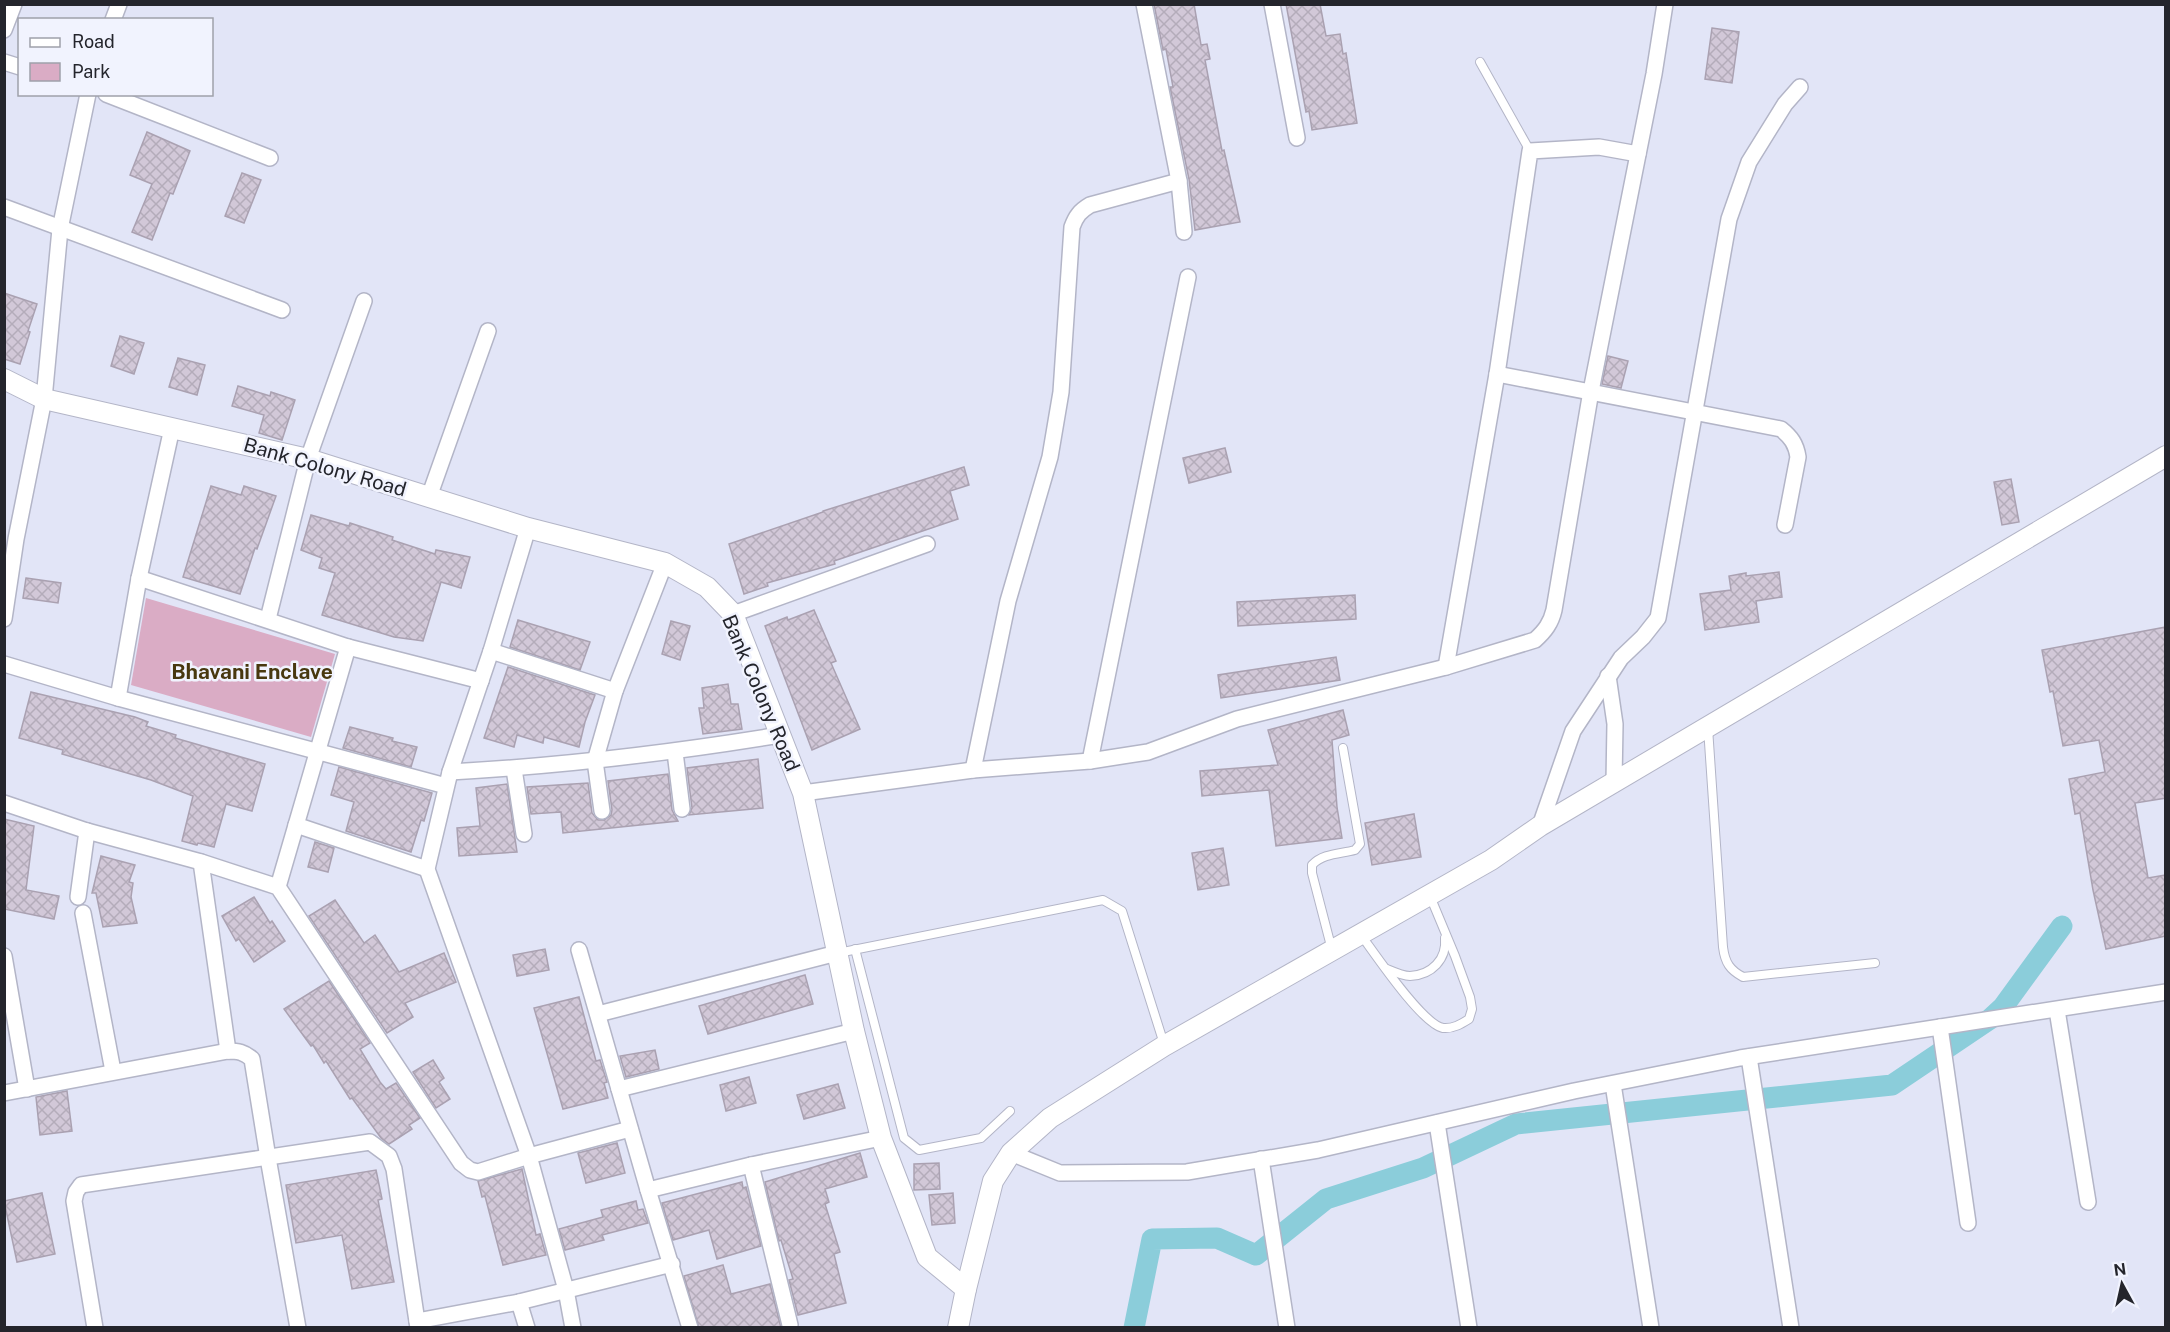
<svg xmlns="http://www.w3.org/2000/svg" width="2170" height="1332" viewBox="0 0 2170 1332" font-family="'Public Sans',sans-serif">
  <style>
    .green { fill: #daacc5 }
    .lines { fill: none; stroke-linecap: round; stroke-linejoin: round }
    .canal { stroke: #8bcdda; stroke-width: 21 }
    .building { fill: url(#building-cross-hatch); stroke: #aaa1b1; stroke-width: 1.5 }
    .service-casing { stroke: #b3b5c7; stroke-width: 10 }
    .minor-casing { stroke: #b3b5c7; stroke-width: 18 }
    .tertiary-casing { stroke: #b3b5c7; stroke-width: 22 }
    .service { stroke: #fff; stroke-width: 8 }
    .minor { stroke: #fff; stroke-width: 15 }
    .tertiary { stroke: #fff; stroke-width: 20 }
    .labels { text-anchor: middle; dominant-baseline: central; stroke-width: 5; stroke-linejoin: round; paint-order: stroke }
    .street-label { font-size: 20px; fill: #24252c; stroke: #f1f3fe }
    .neighbourhood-label { font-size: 21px; font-weight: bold; fill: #48380f; stroke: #f1f3fe }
  </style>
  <defs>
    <pattern id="building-cross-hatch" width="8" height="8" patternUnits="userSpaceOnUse" patternTransform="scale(1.5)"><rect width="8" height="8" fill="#d2c8d8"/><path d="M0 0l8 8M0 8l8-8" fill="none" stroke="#b4acba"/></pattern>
  </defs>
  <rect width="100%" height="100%" fill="#e2e5f7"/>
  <path class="green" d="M146 598 335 654 311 737 131 685Z"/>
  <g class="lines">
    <path class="canal" d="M1134 1328 1152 1239 1217 1238 1256 1255 1326 1199 1423 1168 1516 1124 1892 1085 1990 1019 2003 1007 2062 926"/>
  </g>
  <g class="building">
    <path d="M1154 4H1194L1201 45 1207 44 1210 59 1205 60 1222 151 1224 150 1240 222 1195 230 1189 179 1170 87H1173L1166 49 1163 50Z"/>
    <path d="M1286 4H1320L1326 36 1340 34 1343 54 1346 53 1357 123 1312 130 1309 111 1306 112Z"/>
    <path d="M1712 28 1739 32 1732 83 1705 79Z"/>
    <path d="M147 132 190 151 173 194 170 193 152 240 132 232 152 184 130 175Z"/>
    <path d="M242 173 261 180 244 223 225 216Z"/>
    <path d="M4 293 37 304 28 331 30 332 20 364 4 359Z"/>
    <path d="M120 336 144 343 134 374 111 366Z"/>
    <path d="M1608 356 1628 361 1621 388 1602 384Z"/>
    <path d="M178 358 205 365 197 395 169 387Z"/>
    <path d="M238 386 270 396 271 392 295 400 282 440 259 433 264 415 232 406Z"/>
    <path d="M1225 448 1231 472 1189 483 1183 458Z"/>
    <path d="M964 467 969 485 950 491 958 519 834 561 835 564 767 583 768 586 744 594 729 544 823 512V511Z"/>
    <path d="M2011 479 2019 522 2002 525 1994 482Z"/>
    <path d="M211 486 241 495 244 486 276 496 257 549 255 548 240 594 183 577Z"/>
    <path d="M311 515 349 526 350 523 393 537 392 540 435 554 436 550 470 557 461 588 441 582 423 641 394 637 322 615 335 573 319 568 322 558 301 550Z"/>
    <path d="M1779 572 1782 597 1756 601 1759 622 1705 630 1700 594 1731 590 1729 576 1746 573V576Z"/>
    <path d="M26 578 61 583 58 603 23 598Z"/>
    <path d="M1355 595 1356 619 1238 626 1237 602Z"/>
    <path d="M814 610 836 661 831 663 860 729 812 750 765 626 787 617 788 620Z"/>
    <path d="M518 620 590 642 580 670 510 647Z"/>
    <path d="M671 621 690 626 680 660 662 654Z"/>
    <path d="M2166 627V798L2135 803 2148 878 2166 875V936L2106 949 2093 890 2080 813 2075 814 2069 779 2105 772 2099 740 2063 746 2053 691 2050 692 2042 650Z"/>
    <path d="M1336 657 1340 680 1221 698 1218 675Z"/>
    <path d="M508 667 595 695 585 722 579 747 544 737 543 743 517 735 514 747 484 738Z"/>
    <path d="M728 684 731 704H738L742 729 703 734 699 708H704L702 688Z"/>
    <path d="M31 692 135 717 148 722 146 726 176 735 175 738 265 764 252 811 226 804 214 847 198 843 197 845 182 841 193 796 151 780 62 754 63 750 19 738Z"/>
    <path d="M1343 710 1349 735 1332 740 1337 807 1342 838 1276 846 1269 790 1202 796 1200 771 1278 765 1268 730Z"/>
    <path d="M350 727 393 738 392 741 417 747 411 767 343 748Z"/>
    <path d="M758 759 763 808 689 815 692 808 687 768Z"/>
    <path d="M339 767 432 793 424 821 421 820 411 852 346 831 354 802 331 795Z"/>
    <path d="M668 774 672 810 678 821 563 833 561 812 531 814 527 787 588 783 592 813 598 820H604L611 815 612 810 608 781Z"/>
    <path d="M507 784 517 852 459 856 457 828 480 826 476 788Z"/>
    <path d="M1414 814 1421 857 1372 865 1365 823Z"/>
    <path d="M4 819 34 826 26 890 59 896 54 919 4 909Z"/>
    <path d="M315 842 334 848 328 872 308 867Z"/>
    <path d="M1223 848 1229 885 1198 890 1192 853Z"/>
    <path d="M101 856 135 865 129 882 133 883 131 897 137 923 103 927 96 893H92Z"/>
    <path d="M254 897 270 923 272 921 285 941 254 962 239 939 236 941 222 916Z"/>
    <path d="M335 900 364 943 375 935 399 972 444 953 456 982 405 1003 413 1017 387 1033 309 916Z"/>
    <path d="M545 949 549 970 517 976 513 955Z"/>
    <path d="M805 975 813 1004 708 1034 699 1006Z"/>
    <path d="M329 981 370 1043 360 1049 380 1082 386 1089 396 1083 420 1118 409 1125 412 1129 389 1144 381 1138 352 1098 350 1099 326 1061 324 1063 313 1045 311 1046 284 1009Z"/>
    <path d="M579 997 596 1061 600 1060 607 1082 604 1083 608 1098 563 1109 534 1008Z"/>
    <path d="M655 1050 659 1069 626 1077 620 1056Z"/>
    <path d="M433 1060 444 1078 439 1082 450 1099 436 1108 413 1072Z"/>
    <path d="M749 1077 756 1103 726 1111 720 1085Z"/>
    <path d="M838 1084 845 1108 804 1119 797 1095Z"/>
    <path d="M67 1091 72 1131 40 1135 36 1097Z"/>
    <path d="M617 1143 625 1173 586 1183 578 1153Z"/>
    <path d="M860 1153 867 1177 825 1189 829 1202 825 1204 840 1252 834 1254 846 1303 798 1315 789 1280 793 1279 781 1240 779 1241 765 1182Z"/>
    <path d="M939 1163 940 1189 914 1190V1164Z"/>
    <path d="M522 1169 536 1235 540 1234 546 1255 503 1265 485 1196 482 1197 478 1181Z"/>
    <path d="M376 1170 382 1199 378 1200 394 1282 352 1289 342 1235 296 1243 286 1185Z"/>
    <path d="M742 1182 743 1188 746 1187 761 1246 717 1259 709 1230 673 1240 662 1203Z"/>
    <path d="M42 1193 55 1254 17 1262 4 1201Z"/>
    <path d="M953 1193 955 1223 932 1225 929 1195Z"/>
    <path d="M636 1201 638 1210 643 1209 648 1223 602 1235 604 1240 565 1250 559 1229 603 1217 601 1210Z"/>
    <path d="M723 1265 731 1294 770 1284 781 1328H699L684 1276Z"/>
  </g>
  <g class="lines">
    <g class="service-casing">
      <g id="service">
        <path d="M1480 62 1530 151"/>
        <path d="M1708 728 1723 947C1725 963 1730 970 1743 977L1875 963"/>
        <path d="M1361 935C1375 954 1422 1024 1443 1028 1453 1029 1461 1024 1469 1019L1472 1009 1470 997 1455 956 1430 896"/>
        <path d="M855 949 904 1138 919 1150 981 1138 1010 1111"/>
        <path d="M1332 950 1312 873V865C1323 853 1341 854 1355 850L1360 844 1343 748"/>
        <path d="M838 953 1103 900 1122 911 1164 1044"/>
        <path d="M1387 969C1394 972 1403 976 1410 976 1432 975 1447 959 1445 938"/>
      </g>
    </g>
    <g class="minor-casing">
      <g id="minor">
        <path d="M1272 4 1297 138"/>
        <path d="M113 20 119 4"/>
        <path d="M4 30 14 4"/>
        <path d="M4 62 20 67"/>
        <path d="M106 94 270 158"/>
        <path d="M1179 181 1184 232"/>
        <path d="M4 207 282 310"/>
        <path d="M1497 374 1781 429C1791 437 1796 444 1798 457L1785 525"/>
        <path d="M429 497 488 331"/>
        <path d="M139 578 348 647 481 681"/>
        <path d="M733 614 927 544"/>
        <path d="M4 619 16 539 44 399 60 229 88 94"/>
        <path d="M268 619 308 459 364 301"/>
        <path d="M491 651 615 691"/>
        <path d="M4 664 118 698 446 786"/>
        <path d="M1446 667 1497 374 1530 151 1599 147 1638 154"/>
        <path d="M1608 676 1615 724 1614 782"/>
        <path d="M118 698 139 578 172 428"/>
        <path d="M675 752 682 809"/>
        <path d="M1090 761 1188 277"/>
        <path d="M514 769 524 834"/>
        <path d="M973 770 1008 601 1050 457 1061 392 1072 227C1076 216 1080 211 1090 205L1179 181 1144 4"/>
        <path d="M450 772C561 766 670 753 780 735"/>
        <path d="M803 793 973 770 1090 761 1148 752 1237 719 1446 667 1535 640C1545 631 1551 623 1554 610L1591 391 1654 74 1665 4"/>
        <path d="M4 803 87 831 201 862 278 887 461 1163 470 1170 478 1172 529 1156 427 869 450 772 491 651 528 528"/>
        <path d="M602 811 595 761 615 691 665 563"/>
        <path d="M296 825 427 869"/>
        <path d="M1540 826 1573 731 1621 658 1643 637 1658 618 1729 219 1749 162 1785 104 1800 87"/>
        <path d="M201 862 228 1051"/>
        <path d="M278 887 348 647"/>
        <path d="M78 897 87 831"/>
        <path d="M83 913 113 1071"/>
        <path d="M579 950 648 1190 690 1328"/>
        <path d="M4 956 27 1089"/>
        <path d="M2057 1010 2088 1202"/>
        <path d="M598 1014 837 953"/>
        <path d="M1940 1027 1968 1223"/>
        <path d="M1749 1057 1791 1328"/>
        <path d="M1613 1084 1651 1328"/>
        <path d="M619 1089 854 1031"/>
        <path d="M4 1093 228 1051C238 1051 244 1052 252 1059L268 1158 298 1328"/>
        <path d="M1437 1123 1469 1328"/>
        <path d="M1011 1153 1060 1173 1187 1172 1318 1150 1574 1091 1740 1058 2166 992"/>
        <path d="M1261 1159 1287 1328"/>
        <path d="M751 1165 790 1325"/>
        <path d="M648 1190 751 1165 881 1138"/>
        <path d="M519 1302 672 1264"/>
        <path d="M417 1321 519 1302 527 1328"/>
        <path d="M95 1328 74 1201 76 1192 81 1185 370 1142 389 1156 394 1169 418 1328"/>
        <path d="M573 1328 566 1290 529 1156 630 1129"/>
      </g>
    </g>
    <g class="tertiary-casing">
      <g id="tertiary">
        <path d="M4 379 44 399 308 459 528 528 665 563 707 587 733 614 803 793 854 1031 881 1138 927 1257 966 1289"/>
        <path d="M958 1328 966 1289 993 1181 1011 1153 1050 1118 1164 1046 1491 860 1540 826 2166 456"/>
      </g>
    </g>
    <use href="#service" class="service"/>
    <use href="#minor" class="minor"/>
    <use href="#tertiary" class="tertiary"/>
  </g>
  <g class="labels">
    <g class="street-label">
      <text transform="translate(325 467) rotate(16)">Bank Colony Road</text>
      <text transform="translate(761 693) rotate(67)">Bank Colony Road</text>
    </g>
    <g class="neighbourhood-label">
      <text x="252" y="671">Bhavani Enclave</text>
    </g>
  </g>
  <rect width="2170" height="1332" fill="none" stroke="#24252c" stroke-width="12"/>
  <rect x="18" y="18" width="195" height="78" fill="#f1f3fe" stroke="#9fa1aa" stroke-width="1.5"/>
  <rect x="30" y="38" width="30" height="9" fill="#ffffff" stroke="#9fa1aa" stroke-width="1.5"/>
  <text x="72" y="48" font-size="18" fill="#24252c">Road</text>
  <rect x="30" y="63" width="30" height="18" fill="#daacc5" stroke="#9fa1aa" stroke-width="1.5"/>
  <text x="72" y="78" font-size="18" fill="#24252c">Park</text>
  <g transform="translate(2122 1284) rotate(352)" stroke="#f1f3fe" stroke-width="4.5" paint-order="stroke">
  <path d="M0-4.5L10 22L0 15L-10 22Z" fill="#24252c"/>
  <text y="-9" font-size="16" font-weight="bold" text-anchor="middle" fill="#24252c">N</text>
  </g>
</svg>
